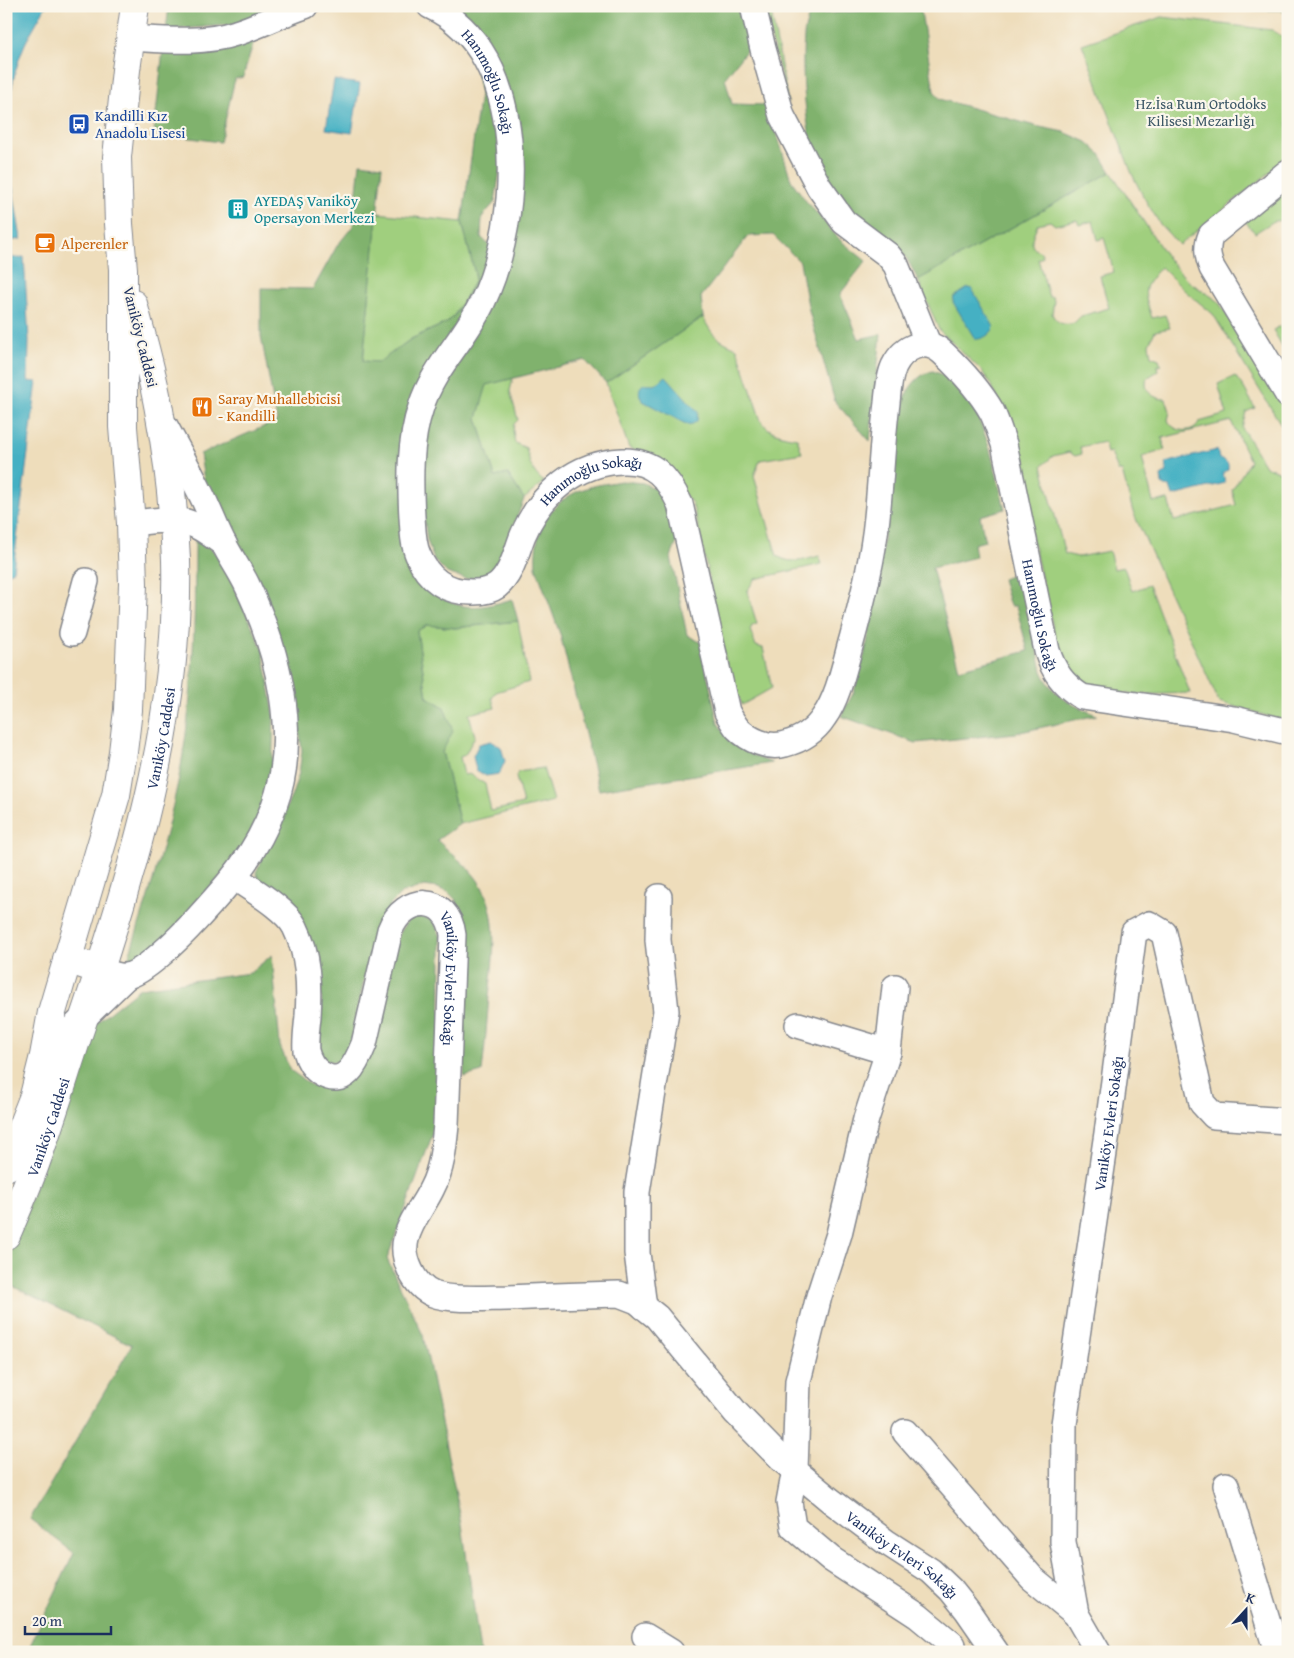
<svg xmlns="http://www.w3.org/2000/svg" width="1294" height="1658" viewBox="0 0 1294 1658" font-family="'Gentium Book Plus',serif">
  <style>
    .green { fill: #a0cf7e; stroke: #5e7f6e; fill-rule: evenodd }
    .forest { fill: #80b26d; stroke: #4e7066 }
    .water { fill: #45b0c3; stroke: #307090 }
    .lines { fill: none; stroke-linecap: round; stroke-linejoin: round }
    .minor-casing { stroke: #84868c; stroke-width: 28 }
    .secondary-casing { stroke: #84868c; stroke-width: 30 }
    .primary-casing { stroke: #84868c; stroke-width: 30 }
    .minor { stroke: #fff; stroke-width: 25 }
    .secondary { stroke: #fff; stroke-width: 28 }
    .primary { stroke: #fff; stroke-width: 28 }
    .labels { text-anchor: middle; dominant-baseline: central; stroke-width: 4.5; stroke-linejoin: round; paint-order: stroke }
    .street-label { font-size: 15px; fill: #1b2f5e; stroke: #fbf7ec }
    .park-label { font-size: 15px; fill: #3c5766; stroke: #fbf7ec }
    .transit-label { font-size: 15px; fill: #164399; stroke: #fbf7ec; text-anchor: start }
    .culture-label { font-size: 15px; fill: #0d838f; stroke: #fbf7ec; text-anchor: start }
    .food-label { font-size: 15px; fill: #c56008; stroke: #fbf7ec; text-anchor: start }
  </style>
  <rect width="100%" height="100%" fill="#fbf7ec"/>
  <filter id="ink" filterUnits="userSpaceOnUse"><feTurbulence type="fractalNoise" baseFrequency=".02" numOctaves="2"/><feDisplacementMap in="SourceGraphic" scale="10" xChannelSelector="R" yChannelSelector="G"/><feConvolveMatrix kernelMatrix="1 2 1 2 8 2 1 2 1" color-interpolation-filters="sRGB"/></filter>
  <filter id="wash" filterUnits="userSpaceOnUse"><feTurbulence type="fractalNoise" baseFrequency=".0096" numOctaves="4" result="noise"/><feDisplacementMap in="SourceGraphic" scale="20" xChannelSelector="R" yChannelSelector="G"/><feGaussianBlur stdDeviation="1.12" result="paint"/><feColorMatrix in="noise" values="0 0 0 0 0 0 0 0 0 0 0 0 0 0 0 0 0 1.4 0 .05"/><feComposite in="paint" operator="in"/></filter>
  <g filter="url(#wash)">
    <rect width="100%" height="100%" fill="#edb"/>
    <g class="green">
      <path d="M763 6H770L788 103Z"/>
      <path d="M1232 6H1288V16L1281 10H1234Z"/>
      <path d="M1162 17 1272 30 1288 40V158L1179 245 1160 224 1143 196 1132 174 1082 44Z"/>
      <path d="M1111 172 1169 260 1188 281 1218 301 1288 414V436L1213 314 1184 290 1161 267C1141 290 1143 289 1152 318L1165 315 1170 328 1155 331 1149 344 1151 356 1159 359 1161 365 1157 366 1158 371 1147 378C1143 391 1153 399 1166 399L1170 411 1168 420C1173 433 1193 434 1199 422L1227 414 1218 384 1235 376 1244 388 1255 408 1246 412 1242 428 1265 466 1288 475V722L1219 702 1133 512 1122 471H1118L1111 452 1107 453 1104 442 1080 447 1082 454 1075 456 1069 452 1053 456 1042 466 1065 554 1078 557 1109 551 1114 569 1124 567 1132 591 1149 585 1190 693C1160 694 1093 699 1070 677 1065 672 1060 653 1057 645L1001 404 987 378 979 368 939 330 918 280ZM1077 220 1079 225 1093 221 1098 240 1104 238 1114 272 1100 276 1109 308 1081 316 1074 323C1065 326 1057 324 1052 314L1054 301 1053 297H1049L1038 259 1043 257 1041 252C1026 248 1033 234 1038 224L1050 221 1055 225ZM1231 421 1250 461 1232 490 1236 505 1174 521 1168 500 1153 502 1142 457 1165 450 1162 438Z"/>
      <path d="M1288 187V220L1274 221 1255 233 1245 221Z"/>
      <path d="M377 213 462 222 475 274 474 282 455 314 446 323 411 339 379 363 363 361Z"/>
      <path d="M703 317C712 336 718 340 737 348L761 421C769 433 783 436 797 438L802 453 760 460 754 476 777 556C792 565 804 560 819 556L822 564 755 579 747 591 757 624 752 626 750 630 756 646 763 648 772 688 742 705 738 695 733 696 699 530 692 503 651 457 629 448 606 383Z"/>
      <path d="M1288 322V356L1273 330Z"/>
      <path d="M513 378 510 391 518 420 514 424 513 431 515 443 526 448C530 464 531 471 544 482L524 499 508 474 495 477 477 418 486 385Z"/>
      <path d="M518 621 529 682 496 692 492 698 495 708 469 714 475 736 465 755 460 757 464 775 469 774 485 784 491 811 523 804 516 777 518 772 543 768 553 801 460 824 442 752 444 707 427 697 417 631 427 625 455 628Z"/>
    </g>
    <g class="forest">
      <path d="M169 6H284L241 24 166 30Z"/>
      <path d="M445 6H741L749 47 725 78 732 104 768 105 791 180 806 201 841 241 866 261 840 294 859 339 881 334 870 441 835 402 809 311 800 262 773 235 748 236 701 297 703 317 606 383 585 360 487 385 477 418 495 477 508 474 524 499 499 564 492 571 482 576 466 579 447 573 434 560 427 540 421 493 422 447 432 406 460 357 517 145Z"/>
      <path d="M920 6 934 91 940 99 1035 126 1064 132 1087 142 1100 154 1111 172 918 280C909 262 901 246 885 234 876 227 865 222 857 214 841 200 822 174 815 155 805 125 801 70 804 37 804 30 807 22 809 15Z"/>
      <path d="M256 34 243 77 235 79 220 142 154 133 163 49Z"/>
      <path d="M478 61 486 74 501 162 495 202 482 217 481 237 491 247C486 262 482 280 475 294 448 344 406 383 401 443L423 584C453 611 475 611 512 599L518 621 455 628 427 625 417 631 427 697 444 707 453 731 442 752 460 824 437 840C452 855 472 868 482 887 500 920 493 960 489 996 487 1021 485 1047 482 1072L464 1077 465 960 463 916 456 900 448 892 438 888 424 886 402 893 391 904 382 917 371 946 350 1047 344 1057 337 1062 326 1061 321 1054 319 1042 322 1011 321 982 316 959 259 880 256 872 292 795 299 773 302 751 299 727 287 681 220 514 204 480 200 454 277 421 261 336V288L313 289 337 246 353 226 360 163 382 166 363 361 379 362 411 339 446 323 456 314 474 282 475 274 462 222 480 94 478 77 473 64Z"/>
      <path d="M933 371C981 386 994 466 1005 509L980 516 985 541 974 544 976 557 932 568 959 669 1028 651 1016 606H1010L1002 579 1021 572 1042 671C1052 696 1073 706 1097 715L1016 733 916 743 841 716 854 692 866 649 881 560 889 479 902 403C908 389 917 374 933 371Z"/>
      <path d="M621 481 643 483 658 490 670 510 677 542 671 557 687 635 700 642 718 723C731 746 747 754 772 763L599 790 560 634 536 567C533 528 551 498 590 487 600 484 611 483 621 481Z"/>
      <path d="M195 541 206 543 222 560 263 650 274 714 272 774 262 808 245 844 225 872 158 946 125 968C145 907 165 846 178 782 194 703 195 621 195 541Z"/>
      <path d="M412 915 433 920 441 937 440 1114 387 1259 423 1335 462 1524 480 1652H27L74 1553 30 1519 132 1345 6 1283V1265L95 1024 140 988 250 973 272 955 280 1046 290 1070 312 1086 343 1085 400 931Z"/>
    </g>
    <g class="water">
      <path d="M6 6H46C39 19 31 31 25 44 9 82 7 113 9 154H6Z"/>
      <path d="M334 80 360 84 352 133 326 129Z"/>
      <path d="M6 165H9L21 239 10 241 12 258 24 257 29 340 28 381 37 382 13 570 6 577Z"/>
      <path d="M968 288 972 289 994 327C992 334 982 340 975 339L953 302 954 297Z"/>
      <path d="M666 376 698 412 697 421C692 425 690 425 684 423L643 401C639 397 637 387 644 384 648 383 653 385 657 383 660 382 663 378 666 376Z"/>
      <path d="M1217 450 1219 459H1223L1228 464V469L1223 473 1225 483 1173 496 1170 487 1165 486 1162 484 1161 476 1167 472 1165 463Z"/>
      <path d="M491 741 501 747 505 761 499 774 486 776 476 770 473 756 479 744Z"/>
    </g>
  </g>
  <g filter="url(#ink)">
    <g class="lines">
      <g class="minor-casing">
        <g id="minor">
          <path id="s1" d="M430 6C530 52 523 219 482 303 465 339 433 368 421 407 409 442 410 481 412 517 413 530 413 544 418 555 428 580 448 593 474 592 482 592 490 591 497 586 512 574 516 552 523 535 541 493 576 463 622 461 654 460 668 478 680 504L727 712C730 717 733 723 737 728 749 740 768 749 785 744 801 740 815 731 824 717 839 696 845 663 852 639 863 598 873 558 877 517 881 479 882 441 887 403 888 391 889 377 894 366 904 346 926 337 943 353 961 370 980 391 992 412 997 422 1000 433 1004 444L1047 651C1054 672 1063 685 1082 697L1234 719 1288 732"/>
          <path d="M753 6 763 49 782 116 819 187 844 222 888 255 896 265 928 344"/>
          <path d="M131 38C165 40 203 44 236 33 259 26 281 14 305 6"/>
          <path d="M1288 172 1211 235C1206 247 1207 255 1212 268L1288 395"/>
          <path d="M131 523C147 522 166 518 182 521 198 524 211 535 224 544"/>
          <path d="M72 633 86 581"/>
          <path id="s2" d="M234 877C251 889 286 909 295 927 309 955 310 986 308 1016 307 1027 305 1040 306 1051 308 1059 313 1068 320 1073 345 1089 356 1064 364 1044L390 930C404 894 448 894 453 935L446 1125C444 1146 442 1169 432 1188 424 1205 410 1221 406 1239 401 1258 414 1286 433 1294 451 1301 488 1298 509 1298 546 1296 582 1295 619 1294L637 1301 657 1317 736 1413 781 1459 830 1500 886 1542 931 1571 951 1590 967 1610 996 1652"/>
          <path d="M100 970C109 973 117 977 126 976 144 974 183 934 196 920 229 884 257 853 274 806 300 736 278 651 248 587 241 572 231 558 224 544 215 527 209 509 200 492 189 470 177 448 165 426"/>
          <path d="M895 987 888 1052 866 1119 839 1234 819 1296 798 1381 795 1470 789 1502 793 1527 831 1559 918 1616 953 1645"/>
          <path d="M798 1025 888 1052"/>
          <path d="M44 1056 127 976"/>
          <path d="M644 1307 637 1253V1192L666 1011 658 940 659 897"/>
          <path d="M905 1432 1032 1578 1076 1614"/>
          <path d="M1226 1485 1277 1652"/>
          <path d="M645 1636 671 1652"/>
          <path id="s3" d="M1098 1652 1076 1614 1063 1542 1064 1424 1107 1133 1134 932 1149 924 1164 933 1202 1103 1214 1116 1288 1121"/>
        </g>
      </g>
      <g class="secondary-casing">
        <path id="secondary" d="M67 959 100 970"/>
      </g>
      <g class="primary-casing">
        <g id="primary">
          <path d="M6 1167 34 1096 44 1056 52 1012 116 795 123 752 128 710 133 584 131 523 123 427V269L119 224 117 157 126 70 135 6"/>
          <path id="s4" d="M6 1235C17 1210 28 1185 37 1159 53 1115 66 1070 81 1026 132 876 180 721 176 560 174 512 169 464 160 416 154 378 143 341 133 304"/>
        </g>
      </g>
      <use href="#minor" class="minor"/>
      <use href="#secondary" class="secondary"/>
      <use href="#primary" class="primary"/>
    </g>
  </g>
  <defs>
    <g id="bus-square" transform="scale(1.125)"><rect x="-9" y="-9" width="18" height="18" rx="4" fill="#1a4fb4" stroke="#fbf7ec"/><path d="M-5-6H5V4H4V6H2V4H-2V6H-4V4H-5ZM-3.5-4V0h7V-4ZM-3.5 1.2v1.5H-2V1.2ZM2 1.2v1.5H3.5V1.2Z" fill="#fff"/></g>
    <g id="building-square" transform="scale(1.125)"><rect x="-9" y="-9" width="18" height="18" rx="4" fill="#0f9aa8" stroke="#fbf7ec"/><path d="M-4-6H4V6H1V3H-1V6H-4ZM-2.5-4.3h1.7v1.8h-1.7ZM.8-4.3h1.7v1.8H.8ZM-2.5-1h1.7V.8h-1.7ZM.8-1h1.7V.8H.8Z" fill="#fff"/></g>
    <g id="cafe-square" transform="scale(1.125)"><rect x="-9" y="-9" width="18" height="18" rx="4" fill="#e8710a" stroke="#fbf7ec"/><path d="M-5.5-4.5H6V0H3Q3 3.5 0 3.5H-2.5Q-5.5 3.5-5.5 0ZM3-3.2v2h1.7v-2ZM-6 4.5H4V6H-6Z" fill="#fff"/></g>
    <g id="restaurant-square" transform="scale(1.125)"><rect x="-9" y="-9" width="18" height="18" rx="4" fill="#e8710a" stroke="#fbf7ec"/><path d="M-5-6h1v4h1v-4h1v4h1v-4h1v5L-1.5 .5V6h-2V.5L-5-1ZM5-6V6H3V1.5H1.5Q1.5-4 5-6Z" fill="#fff"/></g>
  </defs>
  <g fill-rule="evenodd">
    <use href="#bus-square" x="79" y="124"/>
    <use href="#building-square" x="238" y="209"/>
    <use href="#cafe-square" x="45" y="243"/>
    <use href="#restaurant-square" x="202" y="407"/>
  </g>
  <g class="labels">
    <g class="street-label">
      <text stroke="none"><textPath href="#s1" startOffset="100">Hanımoğlu Sokağı</textPath></text>
      <text transform="translate(141 337) rotate(76)">Vaniköy Caddesi</text>
      <text stroke="none"><textPath href="#s1" startOffset="849">Hanımoğlu Sokağı</textPath></text>
      <text stroke="none"><textPath href="#s1" startOffset="2002">Hanımoğlu Sokağı</textPath></text>
      <text stroke="none"><textPath href="#s4" startOffset="521">Vaniköy Caddesi</textPath></text>
      <text stroke="none"><textPath href="#s2" startOffset="548">Vaniköy Evleri Sokağı</textPath></text>
      <text stroke="none"><textPath href="#s3" startOffset="539">Vaniköy Evleri Sokağı</textPath></text>
      <text stroke="none"><textPath href="#s4" startOffset="116">Vaniköy Caddesi</textPath></text>
      <text stroke="none"><textPath href="#s2" startOffset="1458">Vaniköy Evleri Sokağı</textPath></text>
    </g>
    <g class="park-label">
      <text x="1201" y="103">Hz.İsa Rum Ortodoks<tspan x="1201" dy="17">Kilisesi Mezarlığı</tspan></text>
    </g>
    <g class="transit-label">
      <text x="95" y="115">Kandilli Kız<tspan x="95" dy="17">Anadolu Lisesi</tspan></text>
    </g>
    <g class="culture-label">
      <text x="254" y="200">AYEDAŞ Vaniköy<tspan x="254" dy="17">Opersayon Merkezi</tspan></text>
    </g>
    <g class="food-label">
      <text x="61" y="243">Alperenler</text>
      <text x="218" y="398">Saray Muhallebicisi<tspan x="218" dy="17">- Kandilli</tspan></text>
    </g>
  </g>
  <rect width="1294" height="1658" fill="none" stroke="#fbf7ec" stroke-width="25"/>
  <g transform="translate(1246 1610) rotate(21)" stroke="#fbf7ec" stroke-width="4" paint-order="stroke">
  <path d="M0-4L9 19L0 12L-9 19Z" fill="#1b2f5e"/>
  <text y="-8" font-size="14" font-weight="bold" text-anchor="middle" fill="#1b2f5e">K</text>
  </g>
  <path d="M25 1626v8h86v-8" fill="none" stroke="#1b2f5e" stroke-width="2.5"/>
  <text x="32" y="1626" font-size="15" fill="#1b2f5e" stroke="#fbf7ec" stroke-width="4" paint-order="stroke">20 m</text>
</svg>
